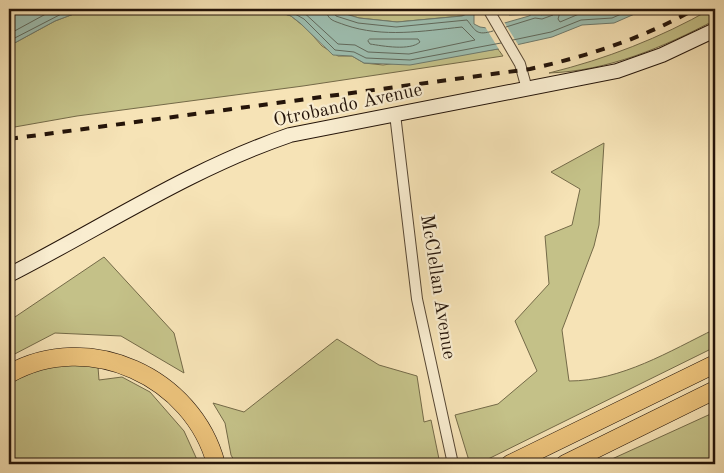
<svg xmlns="http://www.w3.org/2000/svg" width="724" height="473" viewBox="0 0 724 473" font-family="'Old Standard TT',serif">
  <style>
    .green { fill: #c4c188; stroke: #746a48 }
    .water { fill: #9dbeb0; stroke: #6d7a6d }
    .pier { fill: #f6e3b6 }
    .lines { fill: none; stroke-linecap: round; stroke-linejoin: round }
    .shore { stroke: #60695c; stroke-width: 1 }
    .street-casing { stroke: #584834; stroke-width: 12 }
    .secondary-casing { stroke: #241409; stroke-width: 16 }
    .highway-casing { stroke: #241409; stroke-width: 19 }
    .street { stroke: #f9edd0; stroke-width: 10 }
    .secondary { stroke: #f9edd0; stroke-width: 14 }
    .highway { stroke: #ebc27b; stroke-width: 18 }
    .rail { stroke: #241409; stroke-width: 4; stroke-dasharray: 9 9; stroke-linecap: butt }
    .labels { text-anchor: middle; dominant-baseline: central; stroke-width: 4.5; stroke-linejoin: round; paint-order: stroke }
    .street-label { font-size: 19px; fill: #241409; stroke: #f9edd0 }
  </style>
  <rect width="100%" height="100%" fill="#f6e3b6"/>
  <filter id="stains"><feTurbulence type="fractalNoise" baseFrequency=".004" numOctaves="4"/><feColorMatrix values="0 0 0 0 .2 0 0 0 0 .09 0 0 0 0 .02 0 0 0 .5 -.17"/></filter>
  <radialGradient id="worn" r=".72"><stop offset=".6" stop-color="#630" stop-opacity="0"/><stop offset="1" stop-color="#630" stop-opacity=".3"/></radialGradient>
  <g class="green">
    <path d="M87 9H269L291 16 307 29 322 46 338 56H352L364 63 383 65 498 49 503 56 303 86 77 116 9 128V46L55 21Z"/>
    <path d="M329 9H472L474 11 462 16 397 22 359 18Z"/>
    <path d="M711 9H715V20C664 47 608 71 549 73 606 59 660 38 711 9Z"/>
    <path d="M604 143 599 225 594 246 562 330 569 381C621 381 670 351 715 329V347L478 464H470L455 415 498 404 537 371 515 321 549 284 545 236 572 225 580 189 551 172Z"/>
    <path d="M104 257 174 333 184 373 121 336 55 333 9 357V321Z"/>
    <path d="M337 339 379 365 417 376 424 422 431 420 439 459 433 464H236L231 455 225 423 213 403 244 412Z"/>
    <path d="M67 364 98 367 99 380 122 377 150 392 184 431 199 464H9V383C27 371 46 366 67 364Z"/>
    <path d="M715 412V464H601Z"/>
  </g>
  <g class="water">
    <path d="M18 9H87L55 21 9 46V12Z"/>
    <path d="M269 9H329L359 18 397 22 462 16 474 11V24L480 27 487 28 529 16 532 14 509 15 507 12 508 9H536L541 15 554 9H646L614 23 582 25 552 37 498 49 410 65 364 63 352 56 333 55 300 23 291 16Z"/>
  </g>
  <path class="pier" d="M503 20 519 46 500 51 484 25Z"/>
  <g class="lines">
    <g class="shore">
      <path d="M286 9 304 19 335 50 354 52 366 58 410 60 501 43"/>
      <path d="M300 9 338 44 355 45 368 52 409 54 475 40 462 27C423 31 383 38 345 25 335 21 327 21 326 9"/>
      <path d="M332 9 336 16 358 23 396 27 467 20C476 31 476 36 493 31"/>
      <path d="M561 9 558 19 560 22 579 14 604 13 617 9"/>
      <path d="M506 27 535 18 542 19 553 15 555 9"/>
      <path d="M9 34 55 9"/>
      <path d="M370 39H418L420 42C410 51 383 46 370 44L368 41Z"/>
      <path d="M513 40 551 32 581 20 612 18 633 9"/>
      <path d="M9 41 71 9"/>
    </g>
    <g class="street-casing">
      <g id="street">
        <path d="M488 9 520 64 527 89"/>
        <path d="M395 114 417 299 453 464"/>
      </g>
    </g>
    <g class="secondary-casing">
      <path id="secondary" d="M9 275C103 227 190 169 290 135L617 71 662 55 715 30"/>
    </g>
    <g class="highway-casing">
      <g id="highway">
        <path d="M9 374C89 329 193 377 216 464"/>
        <path d="M510 464 715 364"/>
        <path d="M565 464 715 390"/>
      </g>
    </g>
    <use href="#street" class="street"/>
    <use href="#secondary" class="secondary"/>
    <use href="#highway" class="highway"/>
    <path class="rail" d="M9 139 530 69C588 56 644 38 695 9"/>
  </g>
  <g class="labels">
    <g class="street-label">
      <text transform="translate(348 106) rotate(-12)">Otrobando Avenue</text>
      <text transform="translate(437 287) rotate(81)">McClellan Avenue</text>
    </g>
  </g>
  <rect width="724" height="473" fill="none" stroke="#f6e3b6" stroke-width="30"/>
  <rect x="10" y="10" width="704" height="453" fill="none" stroke="#241409" stroke-width="2.5"/>
  <rect x="15" y="15" width="694" height="443" fill="none" stroke="#241409"/>
  <rect width="100%" height="100%" filter="url(#stains)"/>
  <rect width="100%" height="100%" fill="url(#worn)"/>
</svg>
